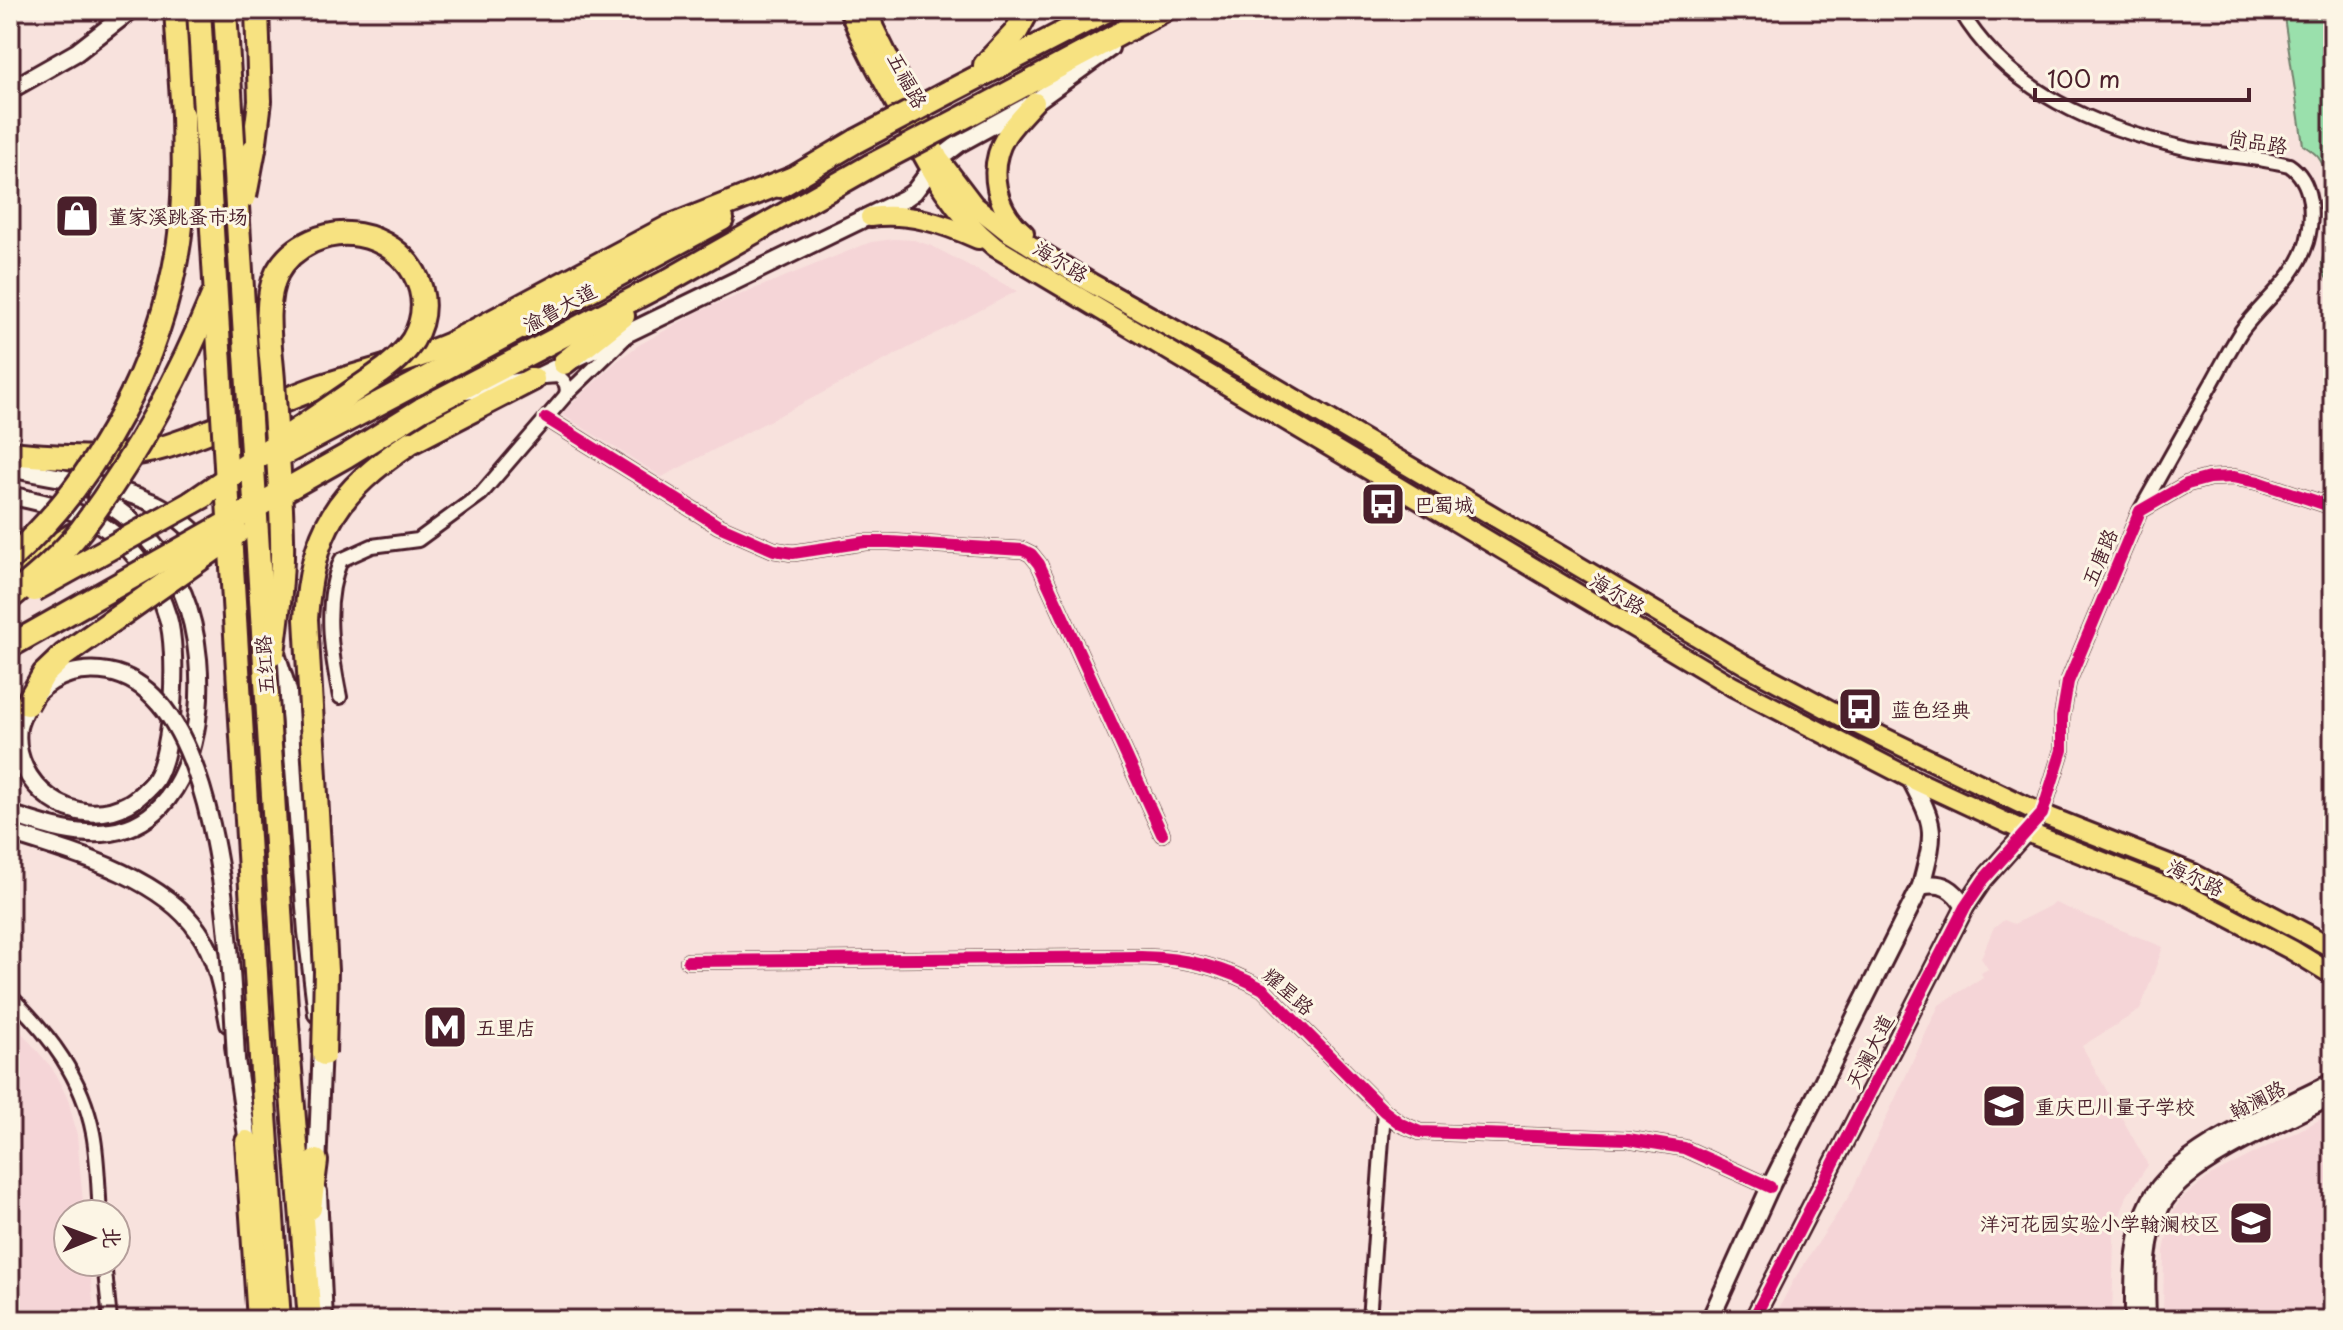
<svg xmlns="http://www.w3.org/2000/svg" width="2343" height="1330" viewBox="0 0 2343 1330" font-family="'Playpen Sans','LXGW WenKai TC',sans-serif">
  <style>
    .built { fill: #f5d5d7 }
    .green { fill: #9ae0ac; stroke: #72806c; stroke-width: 2 }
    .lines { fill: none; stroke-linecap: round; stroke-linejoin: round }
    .street-casing { stroke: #4a1f2b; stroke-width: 18 }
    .secondary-casing { stroke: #4a1f2b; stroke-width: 22 }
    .primary-casing { stroke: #4a1f2b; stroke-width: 24 }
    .highway-casing { stroke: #4a1f2b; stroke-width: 28 }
    .street { stroke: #fcf5e5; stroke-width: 12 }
    .secondary { stroke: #fcf5e5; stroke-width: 16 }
    .primary { stroke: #f7e281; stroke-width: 18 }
    .highway { stroke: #f7e281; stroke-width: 22 }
    .secondary-bridge-casing { stroke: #4a1f2b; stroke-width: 22; stroke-linecap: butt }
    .highway-bridge-casing { stroke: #4a1f2b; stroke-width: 28; stroke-linecap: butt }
    .secondary-bridge { stroke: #fcf5e5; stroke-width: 16 }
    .highway-bridge { stroke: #f7e281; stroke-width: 22 }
    .cycleway-casing { stroke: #fcf5e5; stroke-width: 17 }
    .cycleway { stroke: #d6006c; stroke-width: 12 }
    .labels { text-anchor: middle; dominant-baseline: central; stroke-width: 6; stroke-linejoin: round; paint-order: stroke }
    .street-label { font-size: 20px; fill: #4a1f2b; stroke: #fcf5e5 }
    .poi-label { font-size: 20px; fill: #4a1f2b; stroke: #fcf5e5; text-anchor: start }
  </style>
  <rect width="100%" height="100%" fill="#f8e2dd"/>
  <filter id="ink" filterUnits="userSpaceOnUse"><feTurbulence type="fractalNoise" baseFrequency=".0125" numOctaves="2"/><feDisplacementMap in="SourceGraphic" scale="16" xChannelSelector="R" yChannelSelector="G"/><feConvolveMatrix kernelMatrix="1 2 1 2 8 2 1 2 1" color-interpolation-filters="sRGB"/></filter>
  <g filter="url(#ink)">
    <g class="built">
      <path d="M894 239 914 240 932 246 1017 291 662 477 561 414 617 361 639 345 702 310 871 242Z"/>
      <path d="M2055 903 2163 947 2140 1010 2082 1046 2148 1165 2127 1196 2114 1233 2112 1320H1773L1793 1281 1851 1193 1939 1005 1983 977 1981 973 1988 969 1981 958 1993 929 2004 920 2014 924Z"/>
      <path d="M10 1019 52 1068 68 1099 77 1135 84 1214H68V1262H89L95 1320H10Z"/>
      <path d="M2333 1113V1320H2163L2164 1251 2172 1214 2180 1200 2210 1176Z"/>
    </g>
    <path class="green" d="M2283 10H2333V286C2327 279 2321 273 2322 263 2322 255 2327 247 2329 239 2333 215 2333 177 2318 157 2314 152 2307 148 2303 145Z"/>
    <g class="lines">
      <g class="street-casing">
        <g id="street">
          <path d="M1960 10C2008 92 2097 128 2185 148 2219 156 2255 156 2289 165 2313 181 2314 216 2307 242 2296 279 2264 300 2242 330 2230 348 2220 369 2209 388 2186 429 2163 470 2140 511"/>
          <path d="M544 377 558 376C566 382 568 386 566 395"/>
          <path d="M546 418 719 526 774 550 793 553 865 542H889L1023 550 1031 554 1039 564 1162 834"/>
          <path d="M340 697C331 653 323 602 341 560L372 546 418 540 481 494 566 395 624 339"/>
          <path d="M2042 814 2062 750V717L2068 682 2140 511 2187 484 2209 478 2233 477 2258 482 2333 507"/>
          <path d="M688 961 1141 957C1186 958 1224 967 1263 989L1384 1111 1401 1124 1420 1132 1628 1139 1684 1148 1770 1187"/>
          <path d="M10 996C50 1035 82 1077 93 1133 98 1159 98 1187 100 1214"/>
          <path d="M104 1262 110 1320"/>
          <path d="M1369 1320 1384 1111"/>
        </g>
      </g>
      <g class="secondary-casing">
        <g id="secondary">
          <path d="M10 90 77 52 131 10"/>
          <path d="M467 391 533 379 904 199 914 192 939 159 960 143 1035 102 1110 48"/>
          <path d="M10 468C55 478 109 484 151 502 172 510 189 528 206 543"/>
          <path d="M10 495C41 503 81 509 107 529 136 550 158 584 168 618 178 650 174 751 155 780 150 787 136 800 128 804 75 833 10 785 18 727 20 719 24 711 27 704"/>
          <path d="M272 641 288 691 307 932 317 1014"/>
          <path d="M10 814C43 825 75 837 111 832 208 817 213 666 183 594 165 553 136 517 96 497"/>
          <path d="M10 833C70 852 161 876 198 931 217 957 223 993 229 1024"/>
          <path d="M1921 886C1943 881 1954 889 1965 907"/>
          <path d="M234 1046 249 1150"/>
          <path d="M317 1169 322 1045"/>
          <path d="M318 1192 324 1320"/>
          <path d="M1710 1320 1770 1187 1921 886C1935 831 1937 829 1910 778"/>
          <path d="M1753 1320 1965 907 1984 879 2042 814"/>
          <path d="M2134 1320C2134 1280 2132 1237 2151 1200 2176 1151 2283 1108 2333 1082"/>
          <path d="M2147 1320C2146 1283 2143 1240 2161 1206 2183 1163 2275 1126 2318 1103L2333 1093"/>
        </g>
      </g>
      <g class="primary-casing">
        <g id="primary">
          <path d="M849 10C863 45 881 77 899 110 927 163 948 209 995 247L1732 686 1910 778 2024 831 2187 895 2292 950 2333 975"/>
          <path d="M868 16 939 159 974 205 1007 231 1091 283 1246 370 1744 664 1856 724 2042 814 2194 874 2333 948"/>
          <path d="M870 217C909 212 942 223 978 239"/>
          <path d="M1024 233C996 210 986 169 1006 136 1014 124 1025 113 1035 102"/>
        </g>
      </g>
      <g class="highway-casing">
        <g id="highway">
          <path d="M176 10 183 115"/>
          <path d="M869 10 871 26"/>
          <path d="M985 65 1016 32 1028 10"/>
          <path d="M949 92 1107 10"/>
          <path d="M968 115 1164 10"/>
          <path d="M254 149 260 101 257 10"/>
          <path d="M780 186 856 141"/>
          <path d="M564 363 623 316"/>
          <path d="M417 383 722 219"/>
          <path d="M422 409 664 283 870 166"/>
          <path d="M411 442 533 379"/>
          <path d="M10 453C62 458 117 462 168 446 220 430 270 404 322 386 365 372 408 362 450 344L669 227 791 179"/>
          <path d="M10 567 44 553 73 535"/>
          <path d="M261 1057 279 1320"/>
          <path d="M289 1057 310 1320"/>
          <path d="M247 1142 259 1320"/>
          <path d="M310 1208 316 1161"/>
        </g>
      </g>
      <use href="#street" class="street"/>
      <use href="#secondary" class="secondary"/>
      <use href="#primary" class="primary"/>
      <use href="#highway" class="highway"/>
      <g class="secondary-bridge-casing">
        <path id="secondary-bridge" d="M36 694C55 674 82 667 109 672 225 694 231 967 236 1059"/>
      </g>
      <g class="highway-bridge-casing">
        <g id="highway-bridge">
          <path d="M199 10 261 1057"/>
          <path d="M225 10 289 1057"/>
          <path d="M856 141 949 92"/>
          <path d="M870 166 968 115"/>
          <path d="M245 196 254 149"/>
          <path d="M287 452 417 383"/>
          <path d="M191 503 374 377C389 367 403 356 413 340 440 294 408 244 359 235 328 229 292 245 277 273 262 303 271 349 273 381 276 433 281 486 282 538 283 576 278 615 273 653"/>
          <path d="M10 559C99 479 161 361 179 242 185 200 184 157 183 115"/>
          <path d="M34 590 204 496"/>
          <path d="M10 598C35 577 61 556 81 530 135 458 180 376 214 293"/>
          <path d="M10 646 346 456 422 409"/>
          <path d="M27 704 44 674 64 655 237 533"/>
          <path d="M324 1054 326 971 306 619C312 529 337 492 411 442"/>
        </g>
      </g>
      <use href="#secondary-bridge" class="secondary-bridge"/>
      <use href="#highway-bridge" class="highway-bridge"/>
      <g class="cycleway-casing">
        <g id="cycleway">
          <path d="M546 418 719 526 774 550 793 553 865 542H889L1023 550 1031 554 1039 564 1162 834"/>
          <path d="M688 961 1141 957C1186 958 1224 967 1263 989L1384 1111 1401 1124 1420 1132 1628 1139 1684 1148 1770 1187"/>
          <path d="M1753 1320 1965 907 1984 879 2042 814 2062 750V717L2068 682 2140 511 2187 484 2209 478 2233 477 2258 482 2333 507"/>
        </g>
      </g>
      <use href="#cycleway" class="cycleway"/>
    </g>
  </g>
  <defs>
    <g id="shop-square" transform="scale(2.3)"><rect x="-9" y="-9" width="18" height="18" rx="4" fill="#4a1f2b" stroke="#fcf5e5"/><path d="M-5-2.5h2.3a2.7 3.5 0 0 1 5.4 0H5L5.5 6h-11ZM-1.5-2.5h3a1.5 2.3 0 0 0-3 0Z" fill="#fff"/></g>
    <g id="bus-square" transform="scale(2.3)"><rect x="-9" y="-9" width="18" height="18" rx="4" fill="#4a1f2b" stroke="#fcf5e5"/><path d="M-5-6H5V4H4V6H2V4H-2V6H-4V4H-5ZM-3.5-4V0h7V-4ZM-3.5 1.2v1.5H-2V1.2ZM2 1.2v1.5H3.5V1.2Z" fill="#fff"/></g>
    <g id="metro-square" transform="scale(2.3)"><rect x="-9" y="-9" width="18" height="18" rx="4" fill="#4a1f2b" stroke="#fcf5e5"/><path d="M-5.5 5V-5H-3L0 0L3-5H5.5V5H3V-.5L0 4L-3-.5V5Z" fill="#fff"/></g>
    <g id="school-square" transform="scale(2.3)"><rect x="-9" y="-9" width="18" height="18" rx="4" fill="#4a1f2b" stroke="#fcf5e5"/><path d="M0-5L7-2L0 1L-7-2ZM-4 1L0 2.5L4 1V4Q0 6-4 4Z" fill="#fff"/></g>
  </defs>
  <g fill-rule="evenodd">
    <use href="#shop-square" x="77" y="216"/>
    <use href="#bus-square" x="1383" y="504"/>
    <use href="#bus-square" x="1860" y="709"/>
    <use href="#metro-square" x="445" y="1027"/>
    <use href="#school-square" x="2004" y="1106"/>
    <use href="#school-square" x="2251" y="1223"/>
  </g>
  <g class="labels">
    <g class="street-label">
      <text transform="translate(908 80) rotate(62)">五福路</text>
      <text transform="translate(2258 141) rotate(10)">尚品路</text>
      <text transform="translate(1061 261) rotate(31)">海尔路</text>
      <text transform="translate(559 307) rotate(-28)">渝鲁大道</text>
      <text transform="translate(2099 557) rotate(-67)">五唐路</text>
      <text transform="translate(1618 593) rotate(31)">海尔路</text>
      <text transform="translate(264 665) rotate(-94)">五红路</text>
      <text transform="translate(2196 877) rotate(25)">海尔路</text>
      <text transform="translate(1289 991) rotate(41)">耀星路</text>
      <text transform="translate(1869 1051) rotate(-63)">天澜大道</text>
      <text transform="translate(2257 1099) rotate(-27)">翰澜路</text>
    </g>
    <g class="poi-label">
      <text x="108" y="216">董家溪跳蚤市场</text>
      <text x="1414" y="504">巴蜀城</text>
      <text x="1891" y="709">蓝色经典</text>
      <text x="476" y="1027">五里店</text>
      <text x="2035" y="1106">重庆巴川量子学校</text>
      <text x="2220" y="1223" text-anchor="end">洋河花园实验小学翰澜校区</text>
    </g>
  </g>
  <rect width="2343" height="1330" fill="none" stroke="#fcf5e5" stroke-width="40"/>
  <rect x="20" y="20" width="2303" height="1290" fill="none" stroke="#4a1f2b" stroke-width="3" filter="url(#ink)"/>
  <g transform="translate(92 1238) rotate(89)"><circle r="38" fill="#fcf5e5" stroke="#b59f9b" stroke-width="2"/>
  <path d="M0-6L14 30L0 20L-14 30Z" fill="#4a1f2b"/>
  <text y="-12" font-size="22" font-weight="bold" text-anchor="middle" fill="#4a1f2b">北</text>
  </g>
  <path d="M2035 88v12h214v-12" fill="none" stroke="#4a1f2b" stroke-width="4"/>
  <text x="2047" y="88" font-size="24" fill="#4a1f2b" stroke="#fcf5e5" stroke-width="6" paint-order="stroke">100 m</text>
</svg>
